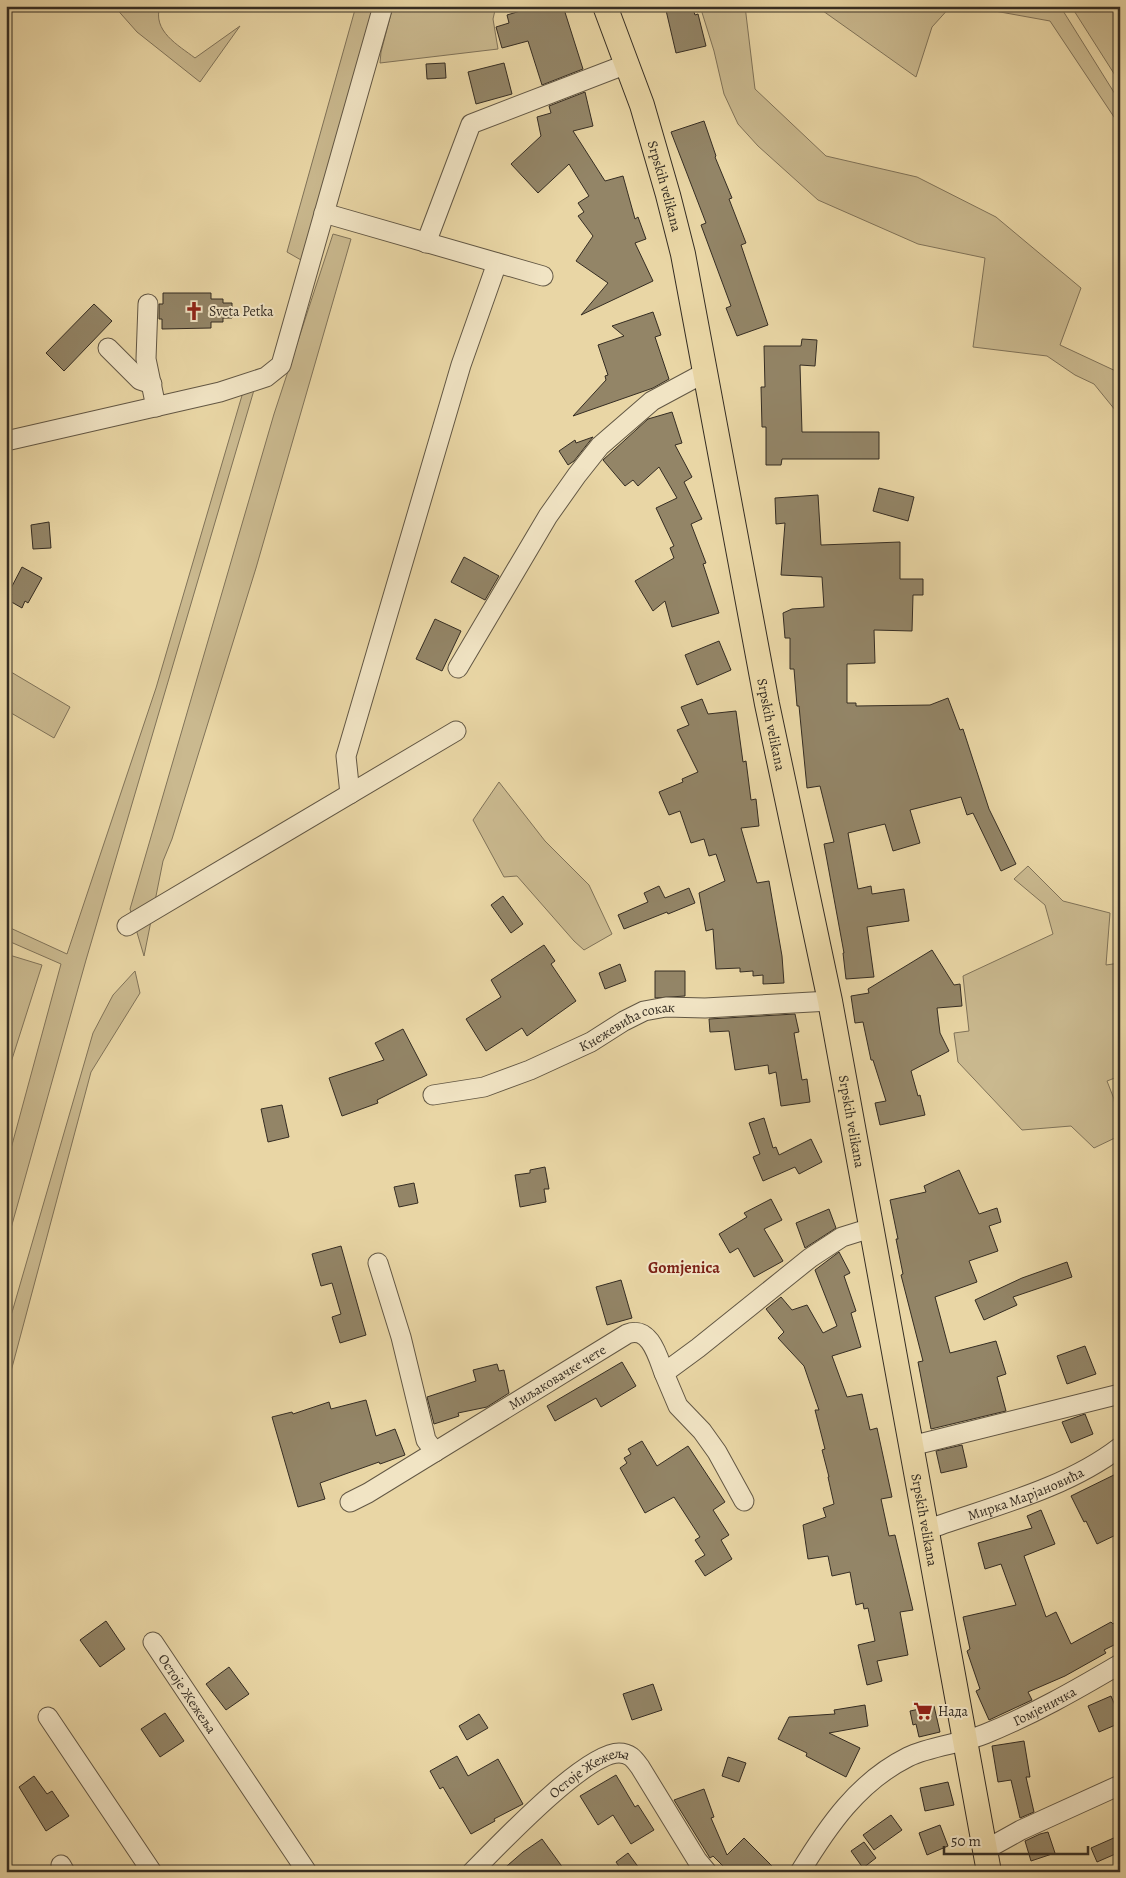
<svg xmlns="http://www.w3.org/2000/svg" width="1126" height="1878" viewBox="0 0 1126 1878" font-family="Alegreya,serif">
  <style>
    .green { fill: #cab98f; stroke: #807359 }
    .building { fill: #938567; stroke: #352d23 }
    .lines { fill: none; stroke-linecap: round; stroke-linejoin: round }
    .minor-casing { stroke: #625744; stroke-width: 21 }
    .major-casing { stroke: #352d23; stroke-width: 26 }
    .minor { stroke: #f1e4c4; stroke-width: 19 }
    .major { stroke: #e9d6a5; stroke-width: 24 }
    .labels { text-anchor: middle; dominant-baseline: central; stroke-width: 4; stroke-linejoin: round; paint-order: stroke }
    .street-label { font-size: 14px; fill: #352d23; stroke: #f1e4c4 }
    .poi-label { font-size: 14px; fill: #352d23; stroke: #f1e4c4; text-anchor: start }
    .quarter-label { font-size: 16px; font-weight: bold; fill: #7a1f14; stroke: #f1e4c4 }
  </style>
  <rect width="100%" height="100%" fill="#e9d6a5"/>
  <filter id="stains"><feTurbulence type="fractalNoise" baseFrequency=".004" numOctaves="4"/><feColorMatrix values="0 0 0 0 .2 0 0 0 0 .09 0 0 0 0 .02 0 0 0 .5 -.17"/></filter>
  <radialGradient id="worn" r=".72"><stop offset=".6" stop-color="#630" stop-opacity="0"/><stop offset="1" stop-color="#630" stop-opacity=".3"/></radialGradient>
  <g class="green">
    <path d="M114 6H160C152 31 178 45 195 58L240 26 200 82 137 32Z"/>
    <path d="M356 6H375L301 260 287 252Z"/>
    <path d="M393 6H496L493 19 498 49 380 63 381 52Z"/>
    <path d="M700 6H745L755 89 826 156 917 177 996 217 1081 288 1060 345 1120 373V416L1094 384 1075 375 1047 356 973 347 985 258 918 244 818 200 758 146 738 124 724 94 714 51Z"/>
    <path d="M816 6H951L932 27 916 77Z"/>
    <path d="M967 6H1060L1120 102V126L1050 21Z"/>
    <path d="M1071 6H1114L1120 15V83Z"/>
    <path d="M333 234 351 239 256 568 172 839 163 861 144 956 130 909 274 414Z"/>
    <path d="M254 390 86 960 6 1246V1167L61 964 6 940V926L67 954 156 688 243 392Z"/>
    <path d="M6 669 70 707 54 738 6 710Z"/>
    <path d="M499 782 545 841 589 885 612 934 584 950 574 941 517 876 504 877 473 820Z"/>
    <path d="M1028 866 1063 901 1110 913 1106 965 1120 963V1076L1107 1081 1114 1099 1119 1136 1094 1148 1071 1126 1022 1130 958 1062 954 1033 969 1031 963 976 1053 934 1045 905 1014 879Z"/>
    <path d="M6 954 42 965 6 1078Z"/>
    <path d="M135 971 140 993 91 1072 6 1390V1333L93 1033 113 995Z"/>
  </g>
  <g class="building">
    <path d="M537 6H563L583 69 542 85 528 41 502 48 496 27 509 23 507 15Z"/>
    <path d="M665 6H692L695 15 698 14 706 46 676 53Z"/>
    <path d="M445 63 446 78 427 79 426 64Z"/>
    <path d="M504 63 512 94 476 104 468 72Z"/>
    <path d="M585 92 593 126 573 131 605 181 623 176 635 219 638 217 646 239 635 243 653 281 581 315 608 283 576 261 593 236 578 216 584 212 578 203 589 196 569 164 538 193 511 164 541 136 537 117 551 113 549 106Z"/>
    <path d="M704 121 716 156 715 157 732 198 729 199 746 243 741 245 768 325 737 336 726 308 731 306 701 225 706 223 671 132Z"/>
    <path d="M163 293H211V299H223V303H232V318H223V322H211V328L162 329V319H159V304H163Z"/>
    <path d="M94 304 112 321 64 371 46 353Z"/>
    <path d="M653 312 661 335 655 337 669 379 653 388 573 416 606 380 605 376 608 375 598 345 624 336 612 326Z"/>
    <path d="M802 339 817 340 815 366 800 365 802 432H879V459H782L781 465H766V427H762L761 387H765L764 346H801Z"/>
    <path d="M672 412 682 443 675 445 692 477 684 482 702 519 691 524 706 563 703 564 719 613 672 627 665 601 653 611 635 581 674 558 670 548 674 546 656 508 677 498 659 467 638 486 633 480 625 486 603 460 648 419Z"/>
    <path d="M593 437 574 461 568 465 559 451 575 440 576 443Z"/>
    <path d="M879 488 914 497 908 521 873 511Z"/>
    <path d="M818 495 821 545 900 542V579H923V595H913L912 631 874 630 875 663 847 664V703H856V706L930 705 948 698 960 730 963 729 989 809 1016 864 1001 871 973 813 967 815 961 797 910 810 920 843 893 851 885 824 848 833 858 889 871 886 872 894 904 889 909 921 867 927 874 977 846 979 843 953H844L824 844 834 842 820 786 807 788 799 706H797L794 669H790V638H785L783 613 792 609 824 607 822 577 781 575 785 523 776 524 775 498Z"/>
    <path d="M49 522 51 548 33 549 31 525Z"/>
    <path d="M464 557 499 576 485 600 451 582Z"/>
    <path d="M22 567 42 578 28 603 25 601 22 608 8 600 12 594 9 592Z"/>
    <path d="M435 619 461 631 442 671 416 659Z"/>
    <path d="M719 641 731 670 697 685 685 655Z"/>
    <path d="M702 699 708 714 736 711 743 762 746 761 751 800 756 799 759 826 741 828 757 883 769 881 782 956 784 983 763 984V975L753 976V971L740 972V968L716 969 713 929 706 931 699 893 725 881 716 854 709 856 704 839 691 843 680 811 669 815 659 792 683 782 682 779 698 772 677 730 689 725 681 707Z"/>
    <path d="M659 886 665 898 689 888 695 903 668 914 667 912 624 929 618 915 648 902 644 893Z"/>
    <path d="M503 896 523 924 511 933 491 905Z"/>
    <path d="M544 945 555 961 551 964 576 1001 527 1036 522 1028 486 1051 466 1019 501 997 491 980Z"/>
    <path d="M932 950 954 985 960 984 962 1006 937 1008 940 1033 949 1051 911 1071 918 1096 920 1095 925 1115 880 1125 875 1103 886 1101 873 1060H871L863 1022 855 1023 851 996 869 993 868 989Z"/>
    <path d="M620 964 626 981 605 989 599 973Z"/>
    <path d="M655 971H685V996L655 998Z"/>
    <path d="M795 1014 799 1032 794 1033 802 1080 807 1079 810 1102 781 1106 776 1072 769 1074 768 1065 735 1070 729 1031 710 1032 709 1019Z"/>
    <path d="M403 1029 427 1075 377 1100 378 1103 342 1116 329 1078 384 1060 375 1043Z"/>
    <path d="M282 1105 289 1137 268 1142 261 1109Z"/>
    <path d="M764 1118 773 1148 776 1147 779 1155 811 1139 822 1162 799 1174 795 1167 763 1181 753 1157 760 1154 749 1123Z"/>
    <path d="M545 1167 549 1189H544L546 1202 520 1207 515 1175 530 1173V1170Z"/>
    <path d="M959 1170 979 1214 997 1208 1001 1222 989 1226 998 1251 969 1261 977 1282 935 1297 950 1353 996 1341 1006 1374 997 1377 1006 1411 931 1429 918 1362 923 1361 901 1275 903 1274 896 1239H898L890 1200 926 1192 924 1186Z"/>
    <path d="M414 1183 418 1203 399 1207 394 1187Z"/>
    <path d="M771 1199 782 1220 764 1229 783 1261 754 1277 738 1248 730 1253 719 1234 747 1217 744 1213Z"/>
    <path d="M829 1209 836 1228 805 1248 796 1223Z"/>
    <path d="M341 1246 366 1335 340 1343 332 1317 341 1314 332 1283 321 1286 312 1254Z"/>
    <path d="M839 1252 850 1273 844 1276 856 1311 851 1313 861 1347 832 1356 847 1397 862 1394 870 1430 877 1428 892 1497 881 1499 889 1536 895 1535 913 1610 900 1612 908 1655 877 1661 882 1681 867 1685 858 1645 875 1641 868 1608 864 1609 863 1603 856 1605 850 1572 832 1576 828 1556 808 1559 803 1525 826 1517 823 1508 834 1504 828 1477H829L822 1450 825 1449 815 1410H819L804 1366 778 1338 784 1332 766 1309 781 1297 792 1310 807 1305 823 1333 837 1326 815 1270Z"/>
    <path d="M1067 1262 1072 1277 1013 1297 1017 1305 984 1320 975 1300 1022 1278Z"/>
    <path d="M621 1280 632 1318 607 1325 596 1287Z"/>
    <path d="M1085 1346 1096 1374 1067 1384 1057 1356Z"/>
    <path d="M622 1362 636 1386 601 1407 596 1398 555 1421 547 1406Z"/>
    <path d="M497 1364 499 1371 504 1370 509 1393 487 1407 458 1413 459 1416 434 1424 427 1397 476 1381 473 1370Z"/>
    <path d="M366 1400 376 1436 395 1429 405 1455 380 1464 379 1462 320 1483 325 1499 298 1507 272 1417 292 1412 293 1414 329 1402 331 1409Z"/>
    <path d="M1085 1414 1093 1434 1071 1443 1062 1422Z"/>
    <path d="M642 1441 657 1466 688 1446 725 1502 713 1510 729 1535 721 1540 732 1559 705 1576 695 1561 705 1555 695 1540 700 1537 674 1497 645 1513 620 1468 627 1463 624 1458 631 1454 628 1449Z"/>
    <path d="M962 1445 967 1467 941 1473 936 1451Z"/>
    <path d="M1120 1472V1533L1097 1544 1086 1521 1084 1522 1071 1496Z"/>
    <path d="M1041 1510 1055 1544 1024 1556 1046 1617 1056 1612 1071 1644 1111 1622 1113 1624 1120 1620V1642L1104 1650 1106 1653 1065 1676 1028 1692 1032 1700 989 1720 976 1691 980 1689 967 1651 970 1649 963 1617 1016 1605 1001 1564 985 1569 978 1543 1032 1528 1027 1516Z"/>
    <path d="M106 1621 125 1649 100 1667 80 1640Z"/>
    <path d="M229 1667 249 1694 226 1710 206 1684Z"/>
    <path d="M653 1684 662 1710 632 1720 623 1694Z"/>
    <path d="M1111 1696 1120 1717V1723L1099 1732 1088 1706Z"/>
    <path d="M865 1705 868 1726 829 1733 860 1748 846 1777 806 1756 807 1753 778 1739 789 1717 835 1714 834 1710Z"/>
    <path d="M934 1706 940 1732 919 1737 916 1724 913 1725 910 1711Z"/>
    <path d="M165 1713 184 1741 160 1757 141 1729Z"/>
    <path d="M479 1714 488 1728 467 1740 459 1726Z"/>
    <path d="M1024 1741 1030 1777H1026L1034 1812 1020 1818 1011 1780 998 1782 992 1746Z"/>
    <path d="M457 1756 468 1776 498 1759 523 1804 494 1819 495 1821 471 1834 443 1787 440 1789 430 1771Z"/>
    <path d="M728 1757 746 1763 739 1782 722 1776Z"/>
    <path d="M616 1775 635 1807 638 1805 654 1830 631 1844 613 1815 598 1825 580 1796Z"/>
    <path d="M34 1776 47 1794 52 1791 69 1816 46 1831 19 1787Z"/>
    <path d="M948 1782 954 1805 925 1811 920 1788Z"/>
    <path d="M704 1789 714 1817 711 1818 727 1855 744 1838 778 1872H729L713 1856 710 1858 674 1800Z"/>
    <path d="M891 1815 902 1830 874 1850 863 1835Z"/>
    <path d="M940 1825 948 1846 927 1855 919 1833Z"/>
    <path d="M1048 1832 1055 1853 1031 1861 1025 1841 1040 1834Z"/>
    <path d="M1116 1837 1120 1845V1852L1097 1862 1091 1848Z"/>
    <path d="M542 1839 566 1872H500L523 1852Z"/>
    <path d="M864 1842 876 1858 863 1868 851 1851Z"/>
    <path d="M628 1853 642 1872H623L616 1862Z"/>
  </g>
  <g class="lines">
    <g class="minor-casing">
      <g id="minor">
        <path d="M324 213 543 276"/>
        <path d="M426 243 471 124 627 64"/>
        <path d="M148 304 146 359 156 407"/>
        <path d="M108 348 140 380 152 384"/>
        <path d="M6 441 220 392 266 377 281 365 383 6"/>
        <path d="M458 668 548 516 577 475 600 446 652 401 706 372"/>
        <path d="M350 794 346 756 461 365 497 263"/>
        <path d="M127 926 456 731"/>
        <path id="s1" d="M433 1095 484 1087 530 1070 591 1042 624 1021 644 1011 666 1007 705 1008 830 1001"/>
        <path d="M378 1263 401 1337 426 1440 435 1452"/>
        <path d="M664 1373 678 1406 702 1431 717 1452 744 1501"/>
        <path d="M911 1446 1120 1394"/>
        <path id="s2" d="M350 1502 368 1493 627 1334C650 1325 658 1357 664 1373L698 1348 810 1258 842 1237 871 1228"/>
        <path id="s3" d="M926 1530C990 1507 1066 1489 1120 1447"/>
        <path id="s4" d="M153 1642 307 1872"/>
        <path d="M48 1717 152 1872"/>
        <path d="M985 1850 1021 1830 1120 1785"/>
        <path d="M61 1865 65 1872"/>
        <path id="s5" d="M472 1872C499 1845 585 1753 619 1753 630 1753 634 1759 640 1767L697 1860 707 1872"/>
        <path id="s6" d="M800 1872C828 1826 858 1782 908 1757 930 1746 961 1744 985 1734 1032 1715 1076 1690 1120 1664"/>
      </g>
    </g>
    <g class="major-casing">
      <g id="major">
        <path id="s7" d="M605 6 642 105 668 195 683 254 767 704 830 1001 989 1872"/>
      </g>
    </g>
    <use href="#minor" class="minor"/>
    <use href="#major" class="major"/>
  </g>
  <defs>
    <g id="church-bare" transform="scale(1.5)"><path d="M-1.2-6h2.4v3.5h3.3v2.4h-3.3V6h-2.4V-.1h-3.3v-2.4h3.3Z" fill="#8f2418" stroke="#f1e4c4" stroke-width="2.5" paint-order="stroke"/></g>
    <g id="supermarket-bare" transform="scale(1.5)"><path d="M-6-5.5h2.5l.6 2H6L4.5 2H-2.5L-4.4-4H-6ZM-1.5 3.2a1.3 1.3 0 1 0 .1 0ZM3 3.2a1.3 1.3 0 1 0 .1 0Z" fill="#8f2418" stroke="#f1e4c4" stroke-width="2.5" paint-order="stroke"/></g>
  </defs>
  <g fill-rule="evenodd">
    <use href="#church-bare" x="194" y="311"/>
    <use href="#supermarket-bare" x="923" y="1711"/>
  </g>
  <g class="labels">
    <g class="street-label">
      <text stroke="none"><textPath href="#s7" startOffset="190">Srpskih velikana</textPath></text>
      <text stroke="none"><textPath href="#s7" startOffset="739">Srpskih velikana</textPath></text>
      <text stroke="none"><textPath href="#s1" startOffset="208">Кнежевића сокак</textPath></text>
      <text stroke="none"><textPath href="#s7" startOffset="1144">Srpskih velikana</textPath></text>
      <text stroke="none"><textPath href="#s2" startOffset="242">Миљаковачке чете</textPath></text>
      <text stroke="none"><textPath href="#s3" startOffset="106">Мирка Марјановића</textPath></text>
      <text stroke="none"><textPath href="#s7" startOffset="1549">Srpskih velikana</textPath></text>
      <text stroke="none"><textPath href="#s4" startOffset="62">Остоје Жежеља</textPath></text>
      <text stroke="none"><textPath href="#s6" startOffset="306">Гомјеничка</textPath></text>
      <text stroke="none"><textPath href="#s5" startOffset="156">Остоје Жежеља</textPath></text>
    </g>
    <g class="poi-label">
      <text x="209" y="311">Sveta Petka</text>
      <text x="938" y="1711">Нада</text>
    </g>
    <g class="quarter-label">
      <text x="684" y="1268">Gomjenica</text>
    </g>
  </g>
  <rect width="1126" height="1878" fill="none" stroke="#e9d6a5" stroke-width="25"/>
  <rect x="8" y="8" width="1111" height="1863" fill="none" stroke="#352d23" stroke-width="2.5"/>
  <rect x="12" y="12" width="1101" height="1853" fill="none" stroke="#352d23"/>
  <path d="M944 1846v8h144v-8" fill="none" stroke="#352d23" stroke-width="2.5"/>
  <text x="951" y="1846" font-size="15" fill="#352d23" stroke="#f1e4c4" stroke-width="4" paint-order="stroke">50 m</text>
  <rect width="100%" height="100%" filter="url(#stains)"/>
  <rect width="100%" height="100%" fill="url(#worn)"/>
</svg>
